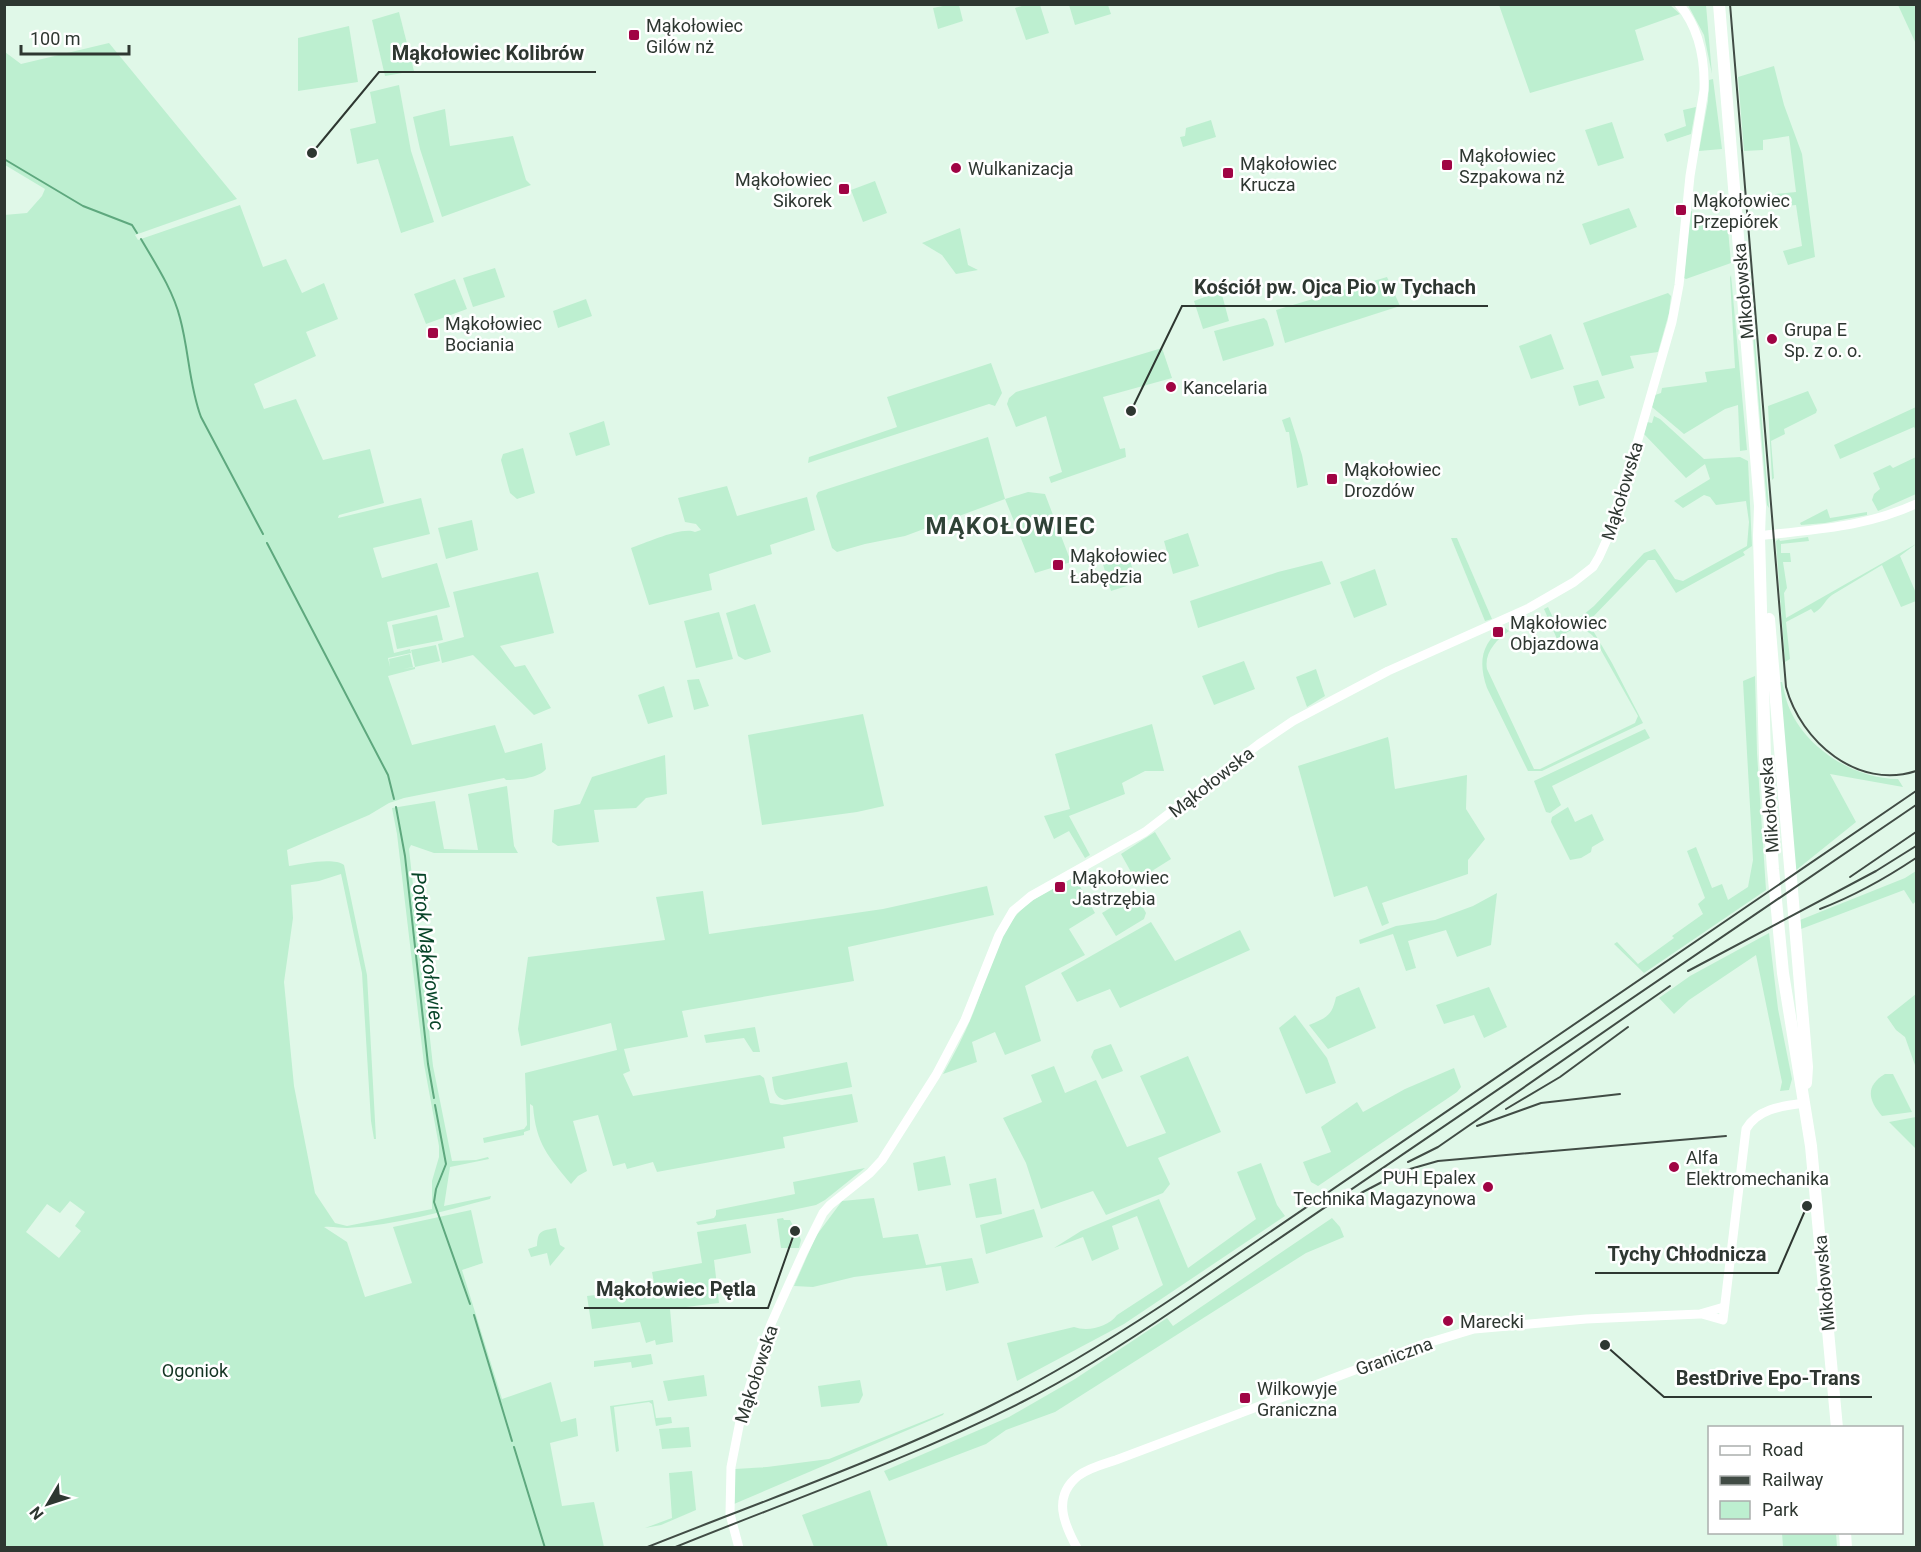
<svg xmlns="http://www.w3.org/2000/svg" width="1921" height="1552" viewBox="0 0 1921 1552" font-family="Roboto,sans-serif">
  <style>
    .green { fill: #bdefd0; fill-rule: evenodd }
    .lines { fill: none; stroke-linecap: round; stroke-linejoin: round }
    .stream { stroke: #5ea87e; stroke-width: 2 }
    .tertiary { stroke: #fff; stroke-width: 9 }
    .primary { stroke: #fff; stroke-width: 12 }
    .rail { stroke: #414c45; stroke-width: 2 }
    .poi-dot { fill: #a00444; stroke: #fff; stroke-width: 2 }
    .labels { text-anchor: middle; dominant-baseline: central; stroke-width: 5; stroke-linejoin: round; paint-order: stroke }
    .poi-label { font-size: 18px; fill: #2e3731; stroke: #fff; text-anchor: start }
    .street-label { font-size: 18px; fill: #2e3731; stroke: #fff }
    .park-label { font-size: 18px; fill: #123321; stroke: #fff }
    .water-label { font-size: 20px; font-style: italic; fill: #074428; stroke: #fff }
    .district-label { font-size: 24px; font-weight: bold; letter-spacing: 1.5px; fill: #2f4236; stroke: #fff }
    .leader { fill: none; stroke: #2e3731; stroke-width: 2 }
    .callout-dot { fill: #2e3731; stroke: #fff; stroke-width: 2 }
    .callout-label { font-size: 20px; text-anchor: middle; font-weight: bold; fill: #2e3731; stroke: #fff; stroke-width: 5; stroke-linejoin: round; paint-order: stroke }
  </style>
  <rect width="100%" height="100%" fill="#e0f8e8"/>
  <g class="green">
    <path d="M948 5H959L963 21 938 29 933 8Z"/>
    <path d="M1025 5H1040L1049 33 1026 40 1015 8Z"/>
    <path d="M1069 5H1108L1111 14 1075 25Z"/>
    <path d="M1670 5 1680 14 1635 30 1644 60 1530 93 1499 5Z"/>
    <path d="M1688 5H1706L1712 74 1704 35Z"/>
    <path d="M1898 5H1916V44Z"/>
    <path d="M399 12 414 71 385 76 372 20Z"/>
    <path d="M349 26 358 82 298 91V38Z"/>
    <path d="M109 43 237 199 135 235 138 240 240 205 263 267 286 259 302 293 324 283 338 319 306 332 316 356 254 384 264 409 296 399 323 460 370 449 384 503 339 515 338 518 421 498 430 534 373 548 382 578 437 563 450 607 387 622 394 653 410 649 411 653 388 658 390 667 389 659 410 654 413 667 403 669 415 667V669L388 676 412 745 495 725 505 753 542 743 546 769C539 778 518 780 506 780L504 778 404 798 389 803 369 815 287 850 289 866C301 864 334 857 344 865L367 975 376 1139H374L371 1121 362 973 341 874 319 881 291 885 293 918 284 982 294 1086 315 1193 335 1223 347 1226 432 1209V1181L439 1157V1146L424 1064 397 834 392 808 435 801 444 849 478 850 468 794 507 786 514 846 518 853H434L411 845 409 849 433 1066 452 1161 476 1160 488 1157 489 1159 450 1167 444 1206 491 1196 490 1199C444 1211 396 1225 347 1228 340 1228 331 1226 324 1227L347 1242 365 1297 412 1283 393 1227 471 1210 483 1263 462 1270 502 1399 551 1382 561 1422 576 1418 578 1436 550 1443 562 1506 594 1502 604 1547H5L4 215 27 213 42 196 45 189 5 165V52L21 64ZM70 1201 85 1212 75 1226 81 1231 59 1258 26 1232 47 1204 60 1213Z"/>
    <path d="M1774 66 1784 105 1802 154 1815 257 1788 265 1783 251 1802 246 1796 205 1777 207 1775 194 1796 192 1789 136 1763 140V150L1744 151 1738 77Z"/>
    <path d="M1713 79 1722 149 1699 151 1708 101 1709 80Z"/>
    <path d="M399 85 411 151 434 222 401 233 378 159 357 164 350 129 376 123 370 92Z"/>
    <path d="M1696 107 1691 134 1667 142 1664 134 1686 126 1683 110Z"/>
    <path d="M445 109 450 146 513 136 526 180 531 185 442 217 420 149 413 117Z"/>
    <path d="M1211 120 1216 137 1183 147 1180 137 1185 136 1186 128Z"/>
    <path d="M1612 122 1624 158 1598 166 1585 130Z"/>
    <path d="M875 181 887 213 863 222 851 190Z"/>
    <path d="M1629 208 1637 227 1590 245 1582 224Z"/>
    <path d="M1692 211V224L1702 225 1727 218 1731 263 1686 279 1684 278 1690 212Z"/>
    <path d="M960 228 968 265 978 270 956 274 942 255 922 243Z"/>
    <path d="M495 268 505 297 473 307 463 278Z"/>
    <path d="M1749 268 1769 508 1767 505 1748 274Z"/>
    <path d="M1731 275 1747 450 1740 451 1738 405 1725 409 1684 434 1652 407 1655 395 1661 393 1662 388 1707 382 1705 372 1735 368 1730 278Z"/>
    <path d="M1387 277 1400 306 1285 343 1276 310Z"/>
    <path d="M455 279 467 309 426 324 414 294Z"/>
    <path d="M1221 291 1229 321 1203 329 1194 301Z"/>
    <path d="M1668 293 1671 296 1669 313 1658 352 1630 356 1634 368 1602 376 1583 323Z"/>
    <path d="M586 299 592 316 558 328 553 311Z"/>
    <path d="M1264 318 1267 321 1274 344 1273 346 1223 361 1214 331Z"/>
    <path d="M1551 334 1564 369 1531 379 1519 346Z"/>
    <path d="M1162 348 1172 378 1103 397 1120 449 1125 448 1126 457 1051 483 1049 477 1062 472 1046 416 1016 427 1007 404 1009 398 1016 392Z"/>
    <path d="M991 363 1002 393 995 406 989 404 808 463 809 457 897 427 887 397Z"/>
    <path d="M1598 380 1605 398 1579 406 1573 386Z"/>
    <path d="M1808 391 1817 410 1816 413 1784 429 1785 434 1771 441 1774 478 1772 480 1768 406Z"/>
    <path d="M1916 407V431L1914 427 1840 459 1834 445Z"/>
    <path d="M1654 416 1660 419 1704 459 1740 457 1748 461 1752 546 1743 552 1745 555 1676 593 1655 560H1648L1588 622 1612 663 1643 723 1542 771H1528L1487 688C1478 662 1481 643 1504 627L1509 631C1496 640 1484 653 1487 669L1534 769H1540L1635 723 1638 716 1593 636C1578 623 1572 629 1557 639L1544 609 1548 607 1556 624 1562 626 1583 615 1594 606 1644 553 1655 549 1675 579 1683 581 1747 546 1749 522 1746 501 1716 505 1710 497 1704 495 1683 508 1674 501 1710 479 1705 464 1686 478 1644 434 1647 422 1652 423Z"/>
    <path d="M1290 417 1302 455 1308 485 1297 488 1289 432H1286L1282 420Z"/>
    <path d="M604 421 610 445 576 456 569 433Z"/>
    <path d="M988 437 1005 499 1028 492 1045 494 1071 562 1035 573 1005 499 905 536 865 544 837 552 832 548 816 496 818 492Z"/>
    <path d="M523 448 535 493 517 499 510 493 501 460 503 454Z"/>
    <path d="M1916 457V494L1878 511 1872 500 1874 494 1880 489 1873 473 1890 465 1893 468Z"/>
    <path d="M727 486 737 516 807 497 815 530 770 545 772 554 709 574 712 590 649 605 631 548C646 543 682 526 695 532L701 530 696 524 685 522 678 498Z"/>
    <path d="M1827 509 1830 518 1867 512V515L1825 523 1801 525 1800 523Z"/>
    <path d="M472 520 478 550 446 559 438 528Z"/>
    <path d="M1188 533 1199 566 1173 574 1164 541Z"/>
    <path d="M1808 537 1809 541 1781 544V553H1790L1791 562H1783L1787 588 1784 593 1786 618 1916 544 1900 556 1916 593V601L1901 607 1882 565 1832 595C1823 602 1825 606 1814 613L1811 609 1786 622 1790 659 1785 662 1776 541 1779 539 1780 541Z"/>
    <path d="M1451 538H1457L1492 619 1485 621Z"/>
    <path d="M1128 552 1136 583 1111 591 1102 561Z"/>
    <path d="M1322 561 1331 584 1198 628 1190 601 1278 572Z"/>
    <path d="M1375 569 1387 605 1354 618 1340 582Z"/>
    <path d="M538 572 554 633 500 646 515 667 525 665 551 708 534 715 473 655 442 663 438 644 464 637 453 592Z"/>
    <path d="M755 604 771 652 745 660 738 656 726 613Z"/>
    <path d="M719 612 733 659 696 668 684 621Z"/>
    <path d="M437 615 443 640 397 649 392 625Z"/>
    <path d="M436 645 440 661 415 667 411 650Z"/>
    <path d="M1244 661 1255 689 1214 705 1202 676Z"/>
    <path d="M1316 669 1325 696 1307 707 1296 677Z"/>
    <path d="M1755 676 1757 753 1766 890 1644 973 1614 944 1617 942 1638 964 1674 938 1672 936 1703 914 1698 904 1705 898 1687 851 1696 847 1712 888 1722 884 1728 900 1748 887 1753 860 1743 681Z"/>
    <path d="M699 679 709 706 694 710 687 680Z"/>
    <path d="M1779 682H1782C1784 689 1785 697 1788 705 1804 747 1853 779 1898 779L1903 787 1830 774 1856 822 1795 871Z"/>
    <path d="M664 686 673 717 648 724 638 695Z"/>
    <path d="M863 714 884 806 857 812 762 825 748 735Z"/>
    <path d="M1152 724 1164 771H1145L1122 783 1125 794 1069 816 1090 855 1085 858 1069 831 1054 839 1044 816 1070 809 1055 754Z"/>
    <path d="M1645 729 1650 738 1552 786 1561 805 1550 813 1546 812 1534 781Z"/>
    <path d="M1388 737C1392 754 1392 772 1395 789L1467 775 1466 809 1485 839 1468 860V874L1382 903 1389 923 1382 926 1367 886 1334 897 1298 766Z"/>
    <path d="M665 755 667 794 646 798 636 808 594 810 599 842 558 846 552 842 554 810 580 804 592 777Z"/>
    <path d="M1568 807 1575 822 1592 814 1604 840 1592 847 1591 852 1581 858 1570 860 1551 822 1552 817Z"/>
    <path d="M1155 832 1171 859 1136 881 1121 854Z"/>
    <path d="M1916 871V901L1913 904 1904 890 1801 929 1800 920 1905 878Z"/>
    <path d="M1081 872 1084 876 1077 881 1095 913 1069 929 1085 955 1025 986 1041 1041 1005 1055 995 1032 972 1042 977 1062 943 1074C956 1051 968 1028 977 1003 989 971 996 935 1021 910 1030 900 1044 894 1055 887L1058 890 1065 885 1064 882Z"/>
    <path d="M987 886 994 915 848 947 854 981 682 1011 688 1037 624 1049 630 1071 623 1074 633 1096 760 1075 764 1078 770 1103 782 1105 852 1094 858 1122 783 1137 785 1148 657 1172 653 1162 627 1169 625 1163 613 1166 598 1115 573 1121 587 1171 578 1176 571 1184C548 1156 536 1144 533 1106L530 1104V1130L524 1132V1135L484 1143 483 1138 524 1129 527 1125 525 1073 617 1050 611 1023 521 1046 518 1029 528 957 665 940 656 897 703 891 709 934 883 909Z"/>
    <path d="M1135 893 1146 913 1144 919 1116 936 1102 913Z"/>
    <path d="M1497 893 1491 945 1457 957 1446 930 1408 941 1416 968 1406 971 1393 934 1360 944 1359 940 1396 926 1435 920 1473 906Z"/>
    <path d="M1151 922 1175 961 1240 930 1250 950 1120 1008 1110 989 1077 1002 1061 973Z"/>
    <path d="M1769 933 1778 1009 1792 1079 1789 1090 1780 1091 1782 1082 1756 955 1689 1000 1674 1014 1659 998 1690 976Z"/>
    <path d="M1359 987 1376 1028 1328 1049 1309 1025C1325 1018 1332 1017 1336 997Z"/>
    <path d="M1489 987 1507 1027 1484 1038 1474 1015 1444 1024 1436 1005Z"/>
    <path d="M1916 994V1068L1905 1037 1896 1030 1887 1017Z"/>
    <path d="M1295 1015 1327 1058 1336 1083 1306 1094 1279 1028Z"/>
    <path d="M755 1027 760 1052H753L744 1038 706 1043 704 1035Z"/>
    <path d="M1111 1044 1123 1071 1102 1079 1091 1057 1094 1050Z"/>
    <path d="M1188 1056 1221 1132 1158 1158 1170 1184 1163 1193 1106 1215 1093 1191 1041 1209 1026 1163 1003 1118 1042 1102 1031 1075 1054 1066 1065 1093 1096 1080 1127 1147 1166 1133 1140 1076Z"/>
    <path d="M847 1062 852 1087 785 1100C773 1097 774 1088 772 1077Z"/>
    <path d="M1454 1068 1461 1087 1457 1092 1318 1186 1311 1182 1303 1162 1331 1152 1321 1127 1357 1102 1363 1112 1405 1089Z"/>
    <path d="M1885 1074H1893L1912 1112 1882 1116C1868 1100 1865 1086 1885 1074Z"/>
    <path d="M1916 1117V1149L1889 1122Z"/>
    <path d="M945 1156 951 1185 918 1191 913 1163Z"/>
    <path d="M1261 1163 1277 1205 1285 1216 1124 1324 1017 1381 1007 1343 1074 1327C1088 1332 1108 1327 1117 1315L1163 1285 1137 1216 1112 1226 1119 1249 1092 1261 1083 1237 1054 1248 1081 1231 1159 1199 1188 1268 1256 1219 1237 1172Z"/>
    <path d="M865 1168 825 1200 816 1205 783 1212 698 1225 696 1222 714 1218 716 1215V1210L795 1194 793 1182Z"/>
    <path d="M996 1178 1002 1214 976 1218 969 1184Z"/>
    <path d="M874 1198 883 1238 918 1234 926 1265 972 1258 979 1283 946 1291 941 1266 854 1277 813 1287 794 1286 816 1236 842 1201Z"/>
    <path d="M1034 1209 1043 1237 986 1254 980 1225Z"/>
    <path d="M783 1218 784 1220H790L795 1229 793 1231 796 1236 799 1235 801 1240 799 1248H781L777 1219Z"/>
    <path d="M1332 1218 1340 1227 1344 1237 1306 1253 1055 1412 1006 1430 986 1444 889 1481 884 1471 1009 1417 1075 1379 1167 1318 1173 1326Z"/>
    <path d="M746 1224 751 1253 714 1260 719 1303 670 1309 673 1342 656 1345 655 1340 646 1343 640 1322 592 1329 587 1296 655 1288 652 1272 702 1263 697 1232Z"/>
    <path d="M556 1228 560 1245 565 1248 550 1266 547 1253 531 1257 528 1249 537 1246C538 1230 541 1231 556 1228Z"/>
    <path d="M651 1354 653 1364 632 1368 631 1362 594 1367V1361Z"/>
    <path d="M704 1375 707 1396 668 1401 663 1381Z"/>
    <path d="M860 1380 863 1395 859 1403 821 1407 818 1386Z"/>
    <path d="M653 1400 656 1418 671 1417 672 1423 656 1426 652 1404 649 1402 614 1407 619 1451 616 1452 610 1406Z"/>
    <path d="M944 1413 943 1415 734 1504 735 1469 767 1467 829 1459Z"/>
    <path d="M689 1427 691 1447 662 1449 659 1429Z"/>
    <path d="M692 1471 696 1510 661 1525 645 1528 672 1518 669 1473Z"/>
    <path d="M870 1490 888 1547H814L802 1515Z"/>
    <path d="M1782 1533H1836L1837 1547H1783Z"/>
  </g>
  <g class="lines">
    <g class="stream">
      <path d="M4 159 83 206 132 225 137 233"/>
      <path d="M141 239C155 263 173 290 180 318 189 351 189 385 201 417L263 534"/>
      <path d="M267 543 388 775 394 799"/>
      <path d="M396 807 405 856 428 1064 434 1098"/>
      <path d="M435 1105 446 1164 436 1189 434 1202 470 1304"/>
      <path d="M474 1315 512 1441"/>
      <path d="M514 1447 545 1548"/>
    </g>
    <g class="tertiary">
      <path d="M1759 536C1816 529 1863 528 1916 504"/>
      <path d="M1702 1314 1723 1320 1746 1129C1758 1108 1783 1106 1805 1103"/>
      <path d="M739 1548 730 1514 731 1467 741 1416 758 1358 771 1324 803 1253 823 1213 830 1205 870 1173 882 1160 936 1075 965 1020 999 935 1013 911 1031 896 1145 832 1259 744 1293 721 1388 671 1529 608 1574 582 1593 567 1599 557 1613 526 1672 322 1679 285 1690 176 1704 90C1705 60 1699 28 1679 4"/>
      <path d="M1077 1548C1064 1524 1052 1497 1078 1476 1088 1468 1104 1464 1116 1460L1424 1344 1474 1329 1586 1319 1700 1314 1724 1307"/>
    </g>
    <g class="primary">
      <path d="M1719 4 1760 506 1759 536 1765 758 1773 869 1783 973 1811 1146 1837 1428"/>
      <path d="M1769 619 1807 1067 1806 1083"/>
      <path d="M1845 1532 1846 1548"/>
    </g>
    <g class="rail">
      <path d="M1730 4 1786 687C1801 742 1858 790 1916 771"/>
      <path d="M1850 877 1916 832"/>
      <path d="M1820 909C1854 896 1886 878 1916 858"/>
      <path d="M1688 971 1876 871 1916 846"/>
      <path d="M1506 1109 1560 1077 1628 1027"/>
      <path d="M1477 1126 1541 1103 1620 1094"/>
      <path d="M1408 1162 1438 1147 1670 986"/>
      <path d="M1361 1193 1403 1171 1438 1161 1726 1136"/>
      <path d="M645 1548C758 1503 877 1461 986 1408 1056 1374 1121 1333 1185 1290L1916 791"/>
      <path d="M673 1548C789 1501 909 1459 1022 1402 1076 1375 1127 1342 1177 1308L1916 805"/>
    </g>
  </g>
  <g class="poi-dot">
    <rect x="628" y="29" width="12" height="12" rx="3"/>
    <rect x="1441" y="159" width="12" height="12" rx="3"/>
    <circle cx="956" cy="168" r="6"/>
    <rect x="1222" y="167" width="12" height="12" rx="3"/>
    <rect x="838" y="183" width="12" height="12" rx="3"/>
    <rect x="1675" y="204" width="12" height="12" rx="3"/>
    <rect x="427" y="327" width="12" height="12" rx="3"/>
    <circle cx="1772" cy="339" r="6"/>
    <circle cx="1171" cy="387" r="6"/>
    <rect x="1326" y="473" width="12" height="12" rx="3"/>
    <rect x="1052" y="559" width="12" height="12" rx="3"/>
    <rect x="1492" y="626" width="12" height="12" rx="3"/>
    <rect x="1054" y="881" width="12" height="12" rx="3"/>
    <circle cx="1674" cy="1167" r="6"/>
    <circle cx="1488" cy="1187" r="6"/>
    <circle cx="1448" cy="1321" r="6"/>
    <rect x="1239" y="1392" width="12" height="12" rx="3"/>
  </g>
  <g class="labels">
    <g class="poi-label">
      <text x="646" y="25">Mąkołowiec<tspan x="646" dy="21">Gilów nż</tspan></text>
      <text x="1459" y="155">Mąkołowiec<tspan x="1459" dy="21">Szpakowa nż</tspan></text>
      <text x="1240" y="163">Mąkołowiec<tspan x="1240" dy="21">Krucza</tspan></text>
      <text x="968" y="168">Wulkanizacja</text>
      <text x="832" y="179" text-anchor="end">Mąkołowiec<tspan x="832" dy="21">Sikorek</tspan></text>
      <text x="1693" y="200">Mąkołowiec<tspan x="1693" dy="21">Przepiórek</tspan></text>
      <text x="445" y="323">Mąkołowiec<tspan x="445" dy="21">Bociania</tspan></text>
      <text x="1784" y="329">Grupa E<tspan x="1784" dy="21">Sp. z o. o.</tspan></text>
      <text x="1183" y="387">Kancelaria</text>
      <text x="1344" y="469">Mąkołowiec<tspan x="1344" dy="21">Drozdów</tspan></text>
      <text x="1070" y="555">Mąkołowiec<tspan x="1070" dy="21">Łabędzia</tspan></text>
      <text x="1510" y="622">Mąkołowiec<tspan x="1510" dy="21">Objazdowa</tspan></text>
      <text x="1072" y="877">Mąkołowiec<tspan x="1072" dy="21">Jastrzębia</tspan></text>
      <text x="1686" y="1157">Alfa<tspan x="1686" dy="21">Elektromechanika</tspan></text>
      <text x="1476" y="1177" text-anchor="end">PUH Epalex<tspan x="1476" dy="21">Technika Magazynowa</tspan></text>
      <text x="1460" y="1321">Marecki</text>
      <text x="1257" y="1388">Wilkowyje<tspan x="1257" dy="21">Graniczna</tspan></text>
    </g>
    <g class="street-label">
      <text transform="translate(1743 291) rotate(-95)">Mikołowska</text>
      <text transform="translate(1622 491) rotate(-73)">Mąkołowska</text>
      <text transform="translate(1211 782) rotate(-38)">Mąkołowska</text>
      <text transform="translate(1769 805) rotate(-94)">Mikołowska</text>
      <text transform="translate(1824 1283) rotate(-95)">Mikołowska</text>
      <text transform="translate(1394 1356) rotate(-20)">Graniczna</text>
      <text transform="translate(756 1374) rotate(-72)">Mąkołowska</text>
    </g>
    <g class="park-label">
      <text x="195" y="1370">Ogoniok</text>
    </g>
    <g class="water-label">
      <text transform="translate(428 951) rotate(83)">Potok Mąkołowiec</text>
    </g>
    <g class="district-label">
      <text x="1011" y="526">MĄKOŁOWIEC</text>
    </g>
  </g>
  <path class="leader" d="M312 153L379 72H596M1131 411L1182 306H1488M1807 1206L1778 1273H1595M795 1231L768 1308H584M1605 1345L1664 1397H1872"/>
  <g class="callout-dot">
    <circle cx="312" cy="153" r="6"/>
    <circle cx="1131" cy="411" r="6"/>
    <circle cx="1807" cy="1206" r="6"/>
    <circle cx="795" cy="1231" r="6"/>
    <circle cx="1605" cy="1345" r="6"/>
  </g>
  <g class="callout-label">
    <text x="488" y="60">Mąkołowiec Kolibrów</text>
    <text x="1335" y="294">Kościół pw. Ojca Pio w Tychach</text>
    <text x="1687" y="1261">Tychy Chłodnicza</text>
    <text x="676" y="1296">Mąkołowiec Pętla</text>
    <text x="1768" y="1385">BestDrive Epo-Trans</text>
  </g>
  <rect width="1921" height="1552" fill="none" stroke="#2e3731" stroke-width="12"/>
  <rect x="1708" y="1426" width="195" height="108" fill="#ffffff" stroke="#abafad" stroke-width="1.5"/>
  <rect x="1720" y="1446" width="30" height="9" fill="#ffffff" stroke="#abafad" stroke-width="1.5"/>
  <text x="1762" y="1456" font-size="18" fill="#2e3731">Road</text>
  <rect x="1720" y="1476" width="30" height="9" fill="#414c45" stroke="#abafad" stroke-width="1.5"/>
  <text x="1762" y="1486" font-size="18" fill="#2e3731">Railway</text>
  <rect x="1720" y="1501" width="30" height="18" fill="#bdefd0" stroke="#abafad" stroke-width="1.5"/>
  <text x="1762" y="1516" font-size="18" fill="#2e3731">Park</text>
  <g transform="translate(48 1504) rotate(231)" stroke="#ffffff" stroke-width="4.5" paint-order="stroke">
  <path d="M0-4.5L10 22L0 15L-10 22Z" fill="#2e3731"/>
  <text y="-9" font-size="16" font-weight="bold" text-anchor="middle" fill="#2e3731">N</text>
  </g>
  <path d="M21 45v9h108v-9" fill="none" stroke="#2e3731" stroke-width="3"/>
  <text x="30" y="45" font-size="18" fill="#2e3731" stroke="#ffffff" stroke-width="4.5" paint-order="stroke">100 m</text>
</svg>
